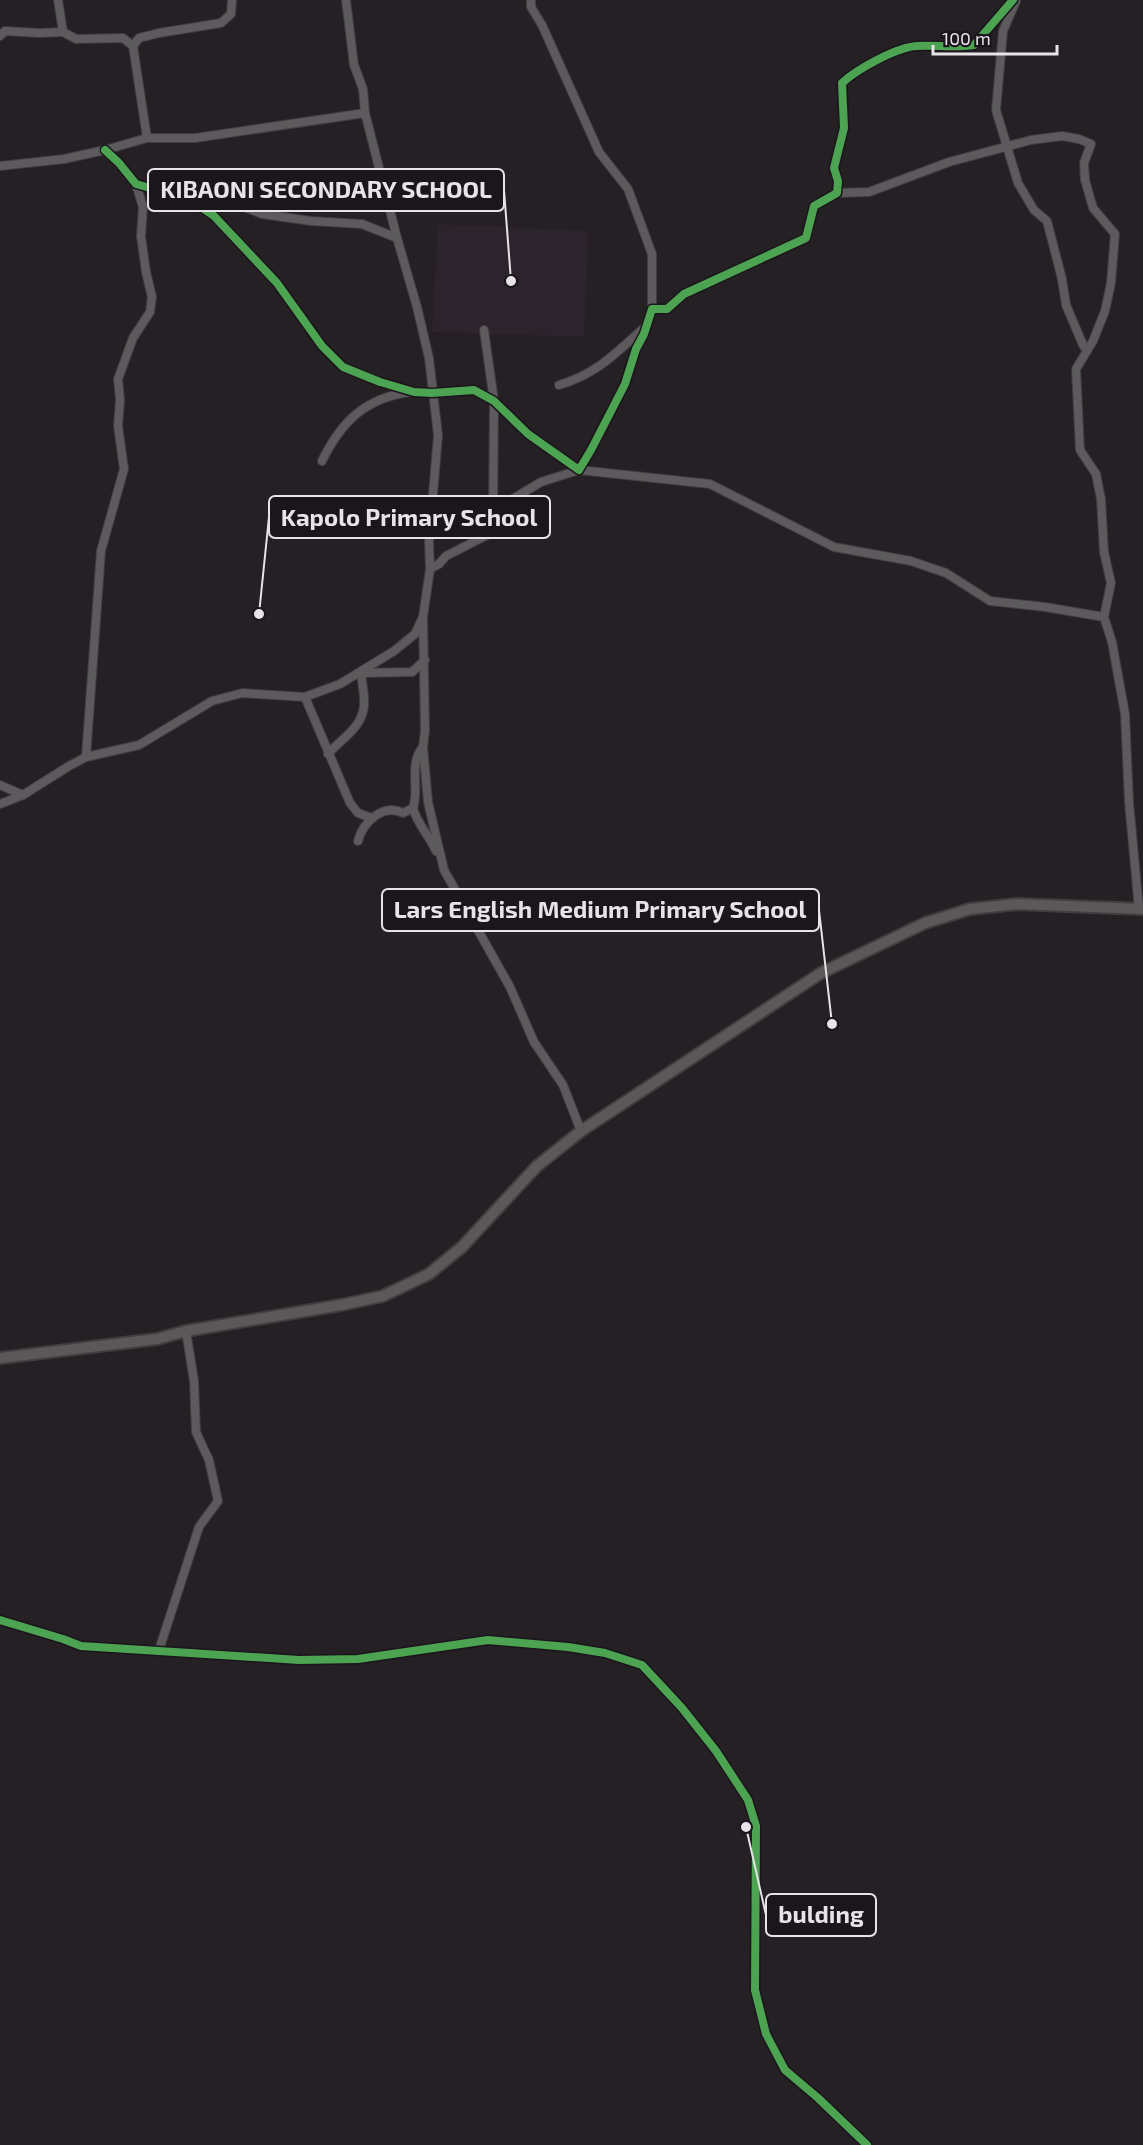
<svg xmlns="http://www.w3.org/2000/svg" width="1143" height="2145" viewBox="0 0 1143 2145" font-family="'Exo 2',sans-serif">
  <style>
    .built { fill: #2d232d }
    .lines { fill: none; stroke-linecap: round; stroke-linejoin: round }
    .minor-casing { stroke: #413d41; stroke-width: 10 }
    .secondary-casing { stroke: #413d41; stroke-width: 14 }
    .minor { stroke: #5c5a5c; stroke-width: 8 }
    .secondary { stroke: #5b5859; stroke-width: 10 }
    .cycleway-casing { stroke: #1b151c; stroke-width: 11 }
    .cycleway { stroke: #4ca352; stroke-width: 8 }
    .leader { fill: none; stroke: #e7e3e8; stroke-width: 2 }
    .callout-dot { fill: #e7e3e8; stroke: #1b151c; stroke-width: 2 }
    .callout { fill: #1b151c; stroke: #e7e3e8; stroke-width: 2 }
    .callout-label { font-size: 24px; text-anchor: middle; font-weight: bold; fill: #e7e3e8 }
  </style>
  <rect width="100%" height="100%" fill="#242024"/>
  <path class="built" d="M438 224 589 231 584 337 432 332Z"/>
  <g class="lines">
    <g class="minor-casing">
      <g id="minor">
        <path d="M58 0 63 32 76 39 123 38 133 46 147 138"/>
        <path d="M346 0 354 65 363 89 365 113"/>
        <path d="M531 0V7L542 25 599 152 628 189 652 254V309"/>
        <path d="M1016 1 1003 31 996 110 1018 183 1034 210 1047 221 1062 279 1066 305 1083 345 1087 351"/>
        <path d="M0 36 5 31 39 33 63 32"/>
        <path d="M133 46 139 38 159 33 221 23 231 14 232 0"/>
        <path d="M105 150 119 163 136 184 189 199 214 216 277 283 322 346 343 367 380 382 414 392 432 393 474 390 494 401 528 434 579 470 591 450 625 384 636 349 644 334 652 309H667L684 294 806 238 814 206 837 193 838 181 834 168 844 128 842 83C857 69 897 47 917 46 937 45 954 48 974 45L1013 0"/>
        <path d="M0 166 64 159 105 150 147 138H195L365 113 397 238 417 307 429 358 438 435 429 542 430 569 423 617"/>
        <path d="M166 190 195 193 220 202 237 204 262 214 311 221 362 224 397 238"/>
        <path d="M837 193 869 192 949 162 1031 140 1062 136 1079 139 1091 144 1084 163 1085 180 1093 208 1115 234 1111 283 1105 311 1093 341 1076 369 1080 450 1096 474 1101 499 1104 552 1111 583 1104 617"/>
        <path d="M484 330 494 401 493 520"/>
        <path d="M559 385C597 374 617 352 645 327"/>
        <path d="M322 461C341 422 365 398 410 392"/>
        <path d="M430 569 439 564 446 556 489 534 493 520 511 500 541 482 579 470 710 484 834 547 911 561 946 573 990 601 1045 607 1104 617 1112 642 1125 714 1129 802 1139 909"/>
        <path d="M305 697 350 803 358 813 372 818"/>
        <path d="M328 754C341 739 362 728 364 706 365 696 362 683 361 673L412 672 425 660"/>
        <path d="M86 757 101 551 124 469 118 426 120 400 118 379 133 338 150 312 152 297 146 272 141 236 143 207 136 184"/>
        <path d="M0 785 23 795"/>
        <path d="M0 804 23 795 69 766 86 757 139 745 212 701 242 693 305 697 340 684 394 651 415 634 423 617 425 731 423 747 428 802 444 870 510 987 534 1042 563 1085 581 1131"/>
        <path d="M413 808C417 824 429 835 436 851"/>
        <path d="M358 841C363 822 383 803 403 813L413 808C420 789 408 764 423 747"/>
        <path d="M0 1620 63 1639 81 1646 299 1660 358 1659 488 1640 568 1647 605 1653 642 1665 682 1708 716 1751 748 1800 756 1826 755 1990 766 2034 785 2070 818 2098 867 2145"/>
        <path d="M159 1650 199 1527 218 1501 209 1460 196 1432 194 1381 186 1331"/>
      </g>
    </g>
    <g class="secondary-casing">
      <path id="secondary" d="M0 1358 157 1339 186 1331 341 1305 383 1296 429 1274 462 1247 537 1166 581 1131 821 973 925 923 970 909 1017 904 1143 909"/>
    </g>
    <use href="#minor" class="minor"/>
    <use href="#secondary" class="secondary"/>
    <g class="cycleway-casing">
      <g id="cycleway">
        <path d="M105 150 119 163 136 184 189 199 214 216 277 283 322 346 343 367 380 382 414 392 432 393 474 390 494 401 528 434 579 470 591 450 625 384 636 349 644 334 652 309H667L684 294 806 238 814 206 837 193 838 181 834 168 844 128 842 83C857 69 897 47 917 46 937 45 954 48 974 45L1013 0"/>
        <path d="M0 1620 63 1639 81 1646 299 1660 358 1659 488 1640 568 1647 605 1653 642 1665 682 1708 716 1751 748 1800 756 1826 755 1990 766 2034 785 2070 818 2098 867 2145"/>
      </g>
    </g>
    <use href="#cycleway" class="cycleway"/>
  </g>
  <path class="leader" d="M511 281L504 190M259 614L269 517M832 1024L819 910M746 1827L766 1915"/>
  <g class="callout-dot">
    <circle cx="511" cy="281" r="6"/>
    <circle cx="259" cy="614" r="6"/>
    <circle cx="832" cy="1024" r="6"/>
    <circle cx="746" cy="1827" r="6"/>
  </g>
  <g class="callout">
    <rect x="148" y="169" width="356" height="42" rx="6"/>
    <rect x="269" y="496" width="281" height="42" rx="6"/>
    <rect x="382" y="889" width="437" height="42" rx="6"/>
    <rect x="766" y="1894" width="110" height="42" rx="6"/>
  </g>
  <g class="callout-label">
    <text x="326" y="198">KIBAONI SECONDARY SCHOOL</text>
    <text x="409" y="526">Kapolo Primary School</text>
    <text x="600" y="918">Lars English Medium Primary School</text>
    <text x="821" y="1923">bulding</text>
  </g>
  <path d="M933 45v9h124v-9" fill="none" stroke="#e7e3e8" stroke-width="3"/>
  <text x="942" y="45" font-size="18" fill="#e7e3e8" stroke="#1b151c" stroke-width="4.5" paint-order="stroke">100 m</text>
</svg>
